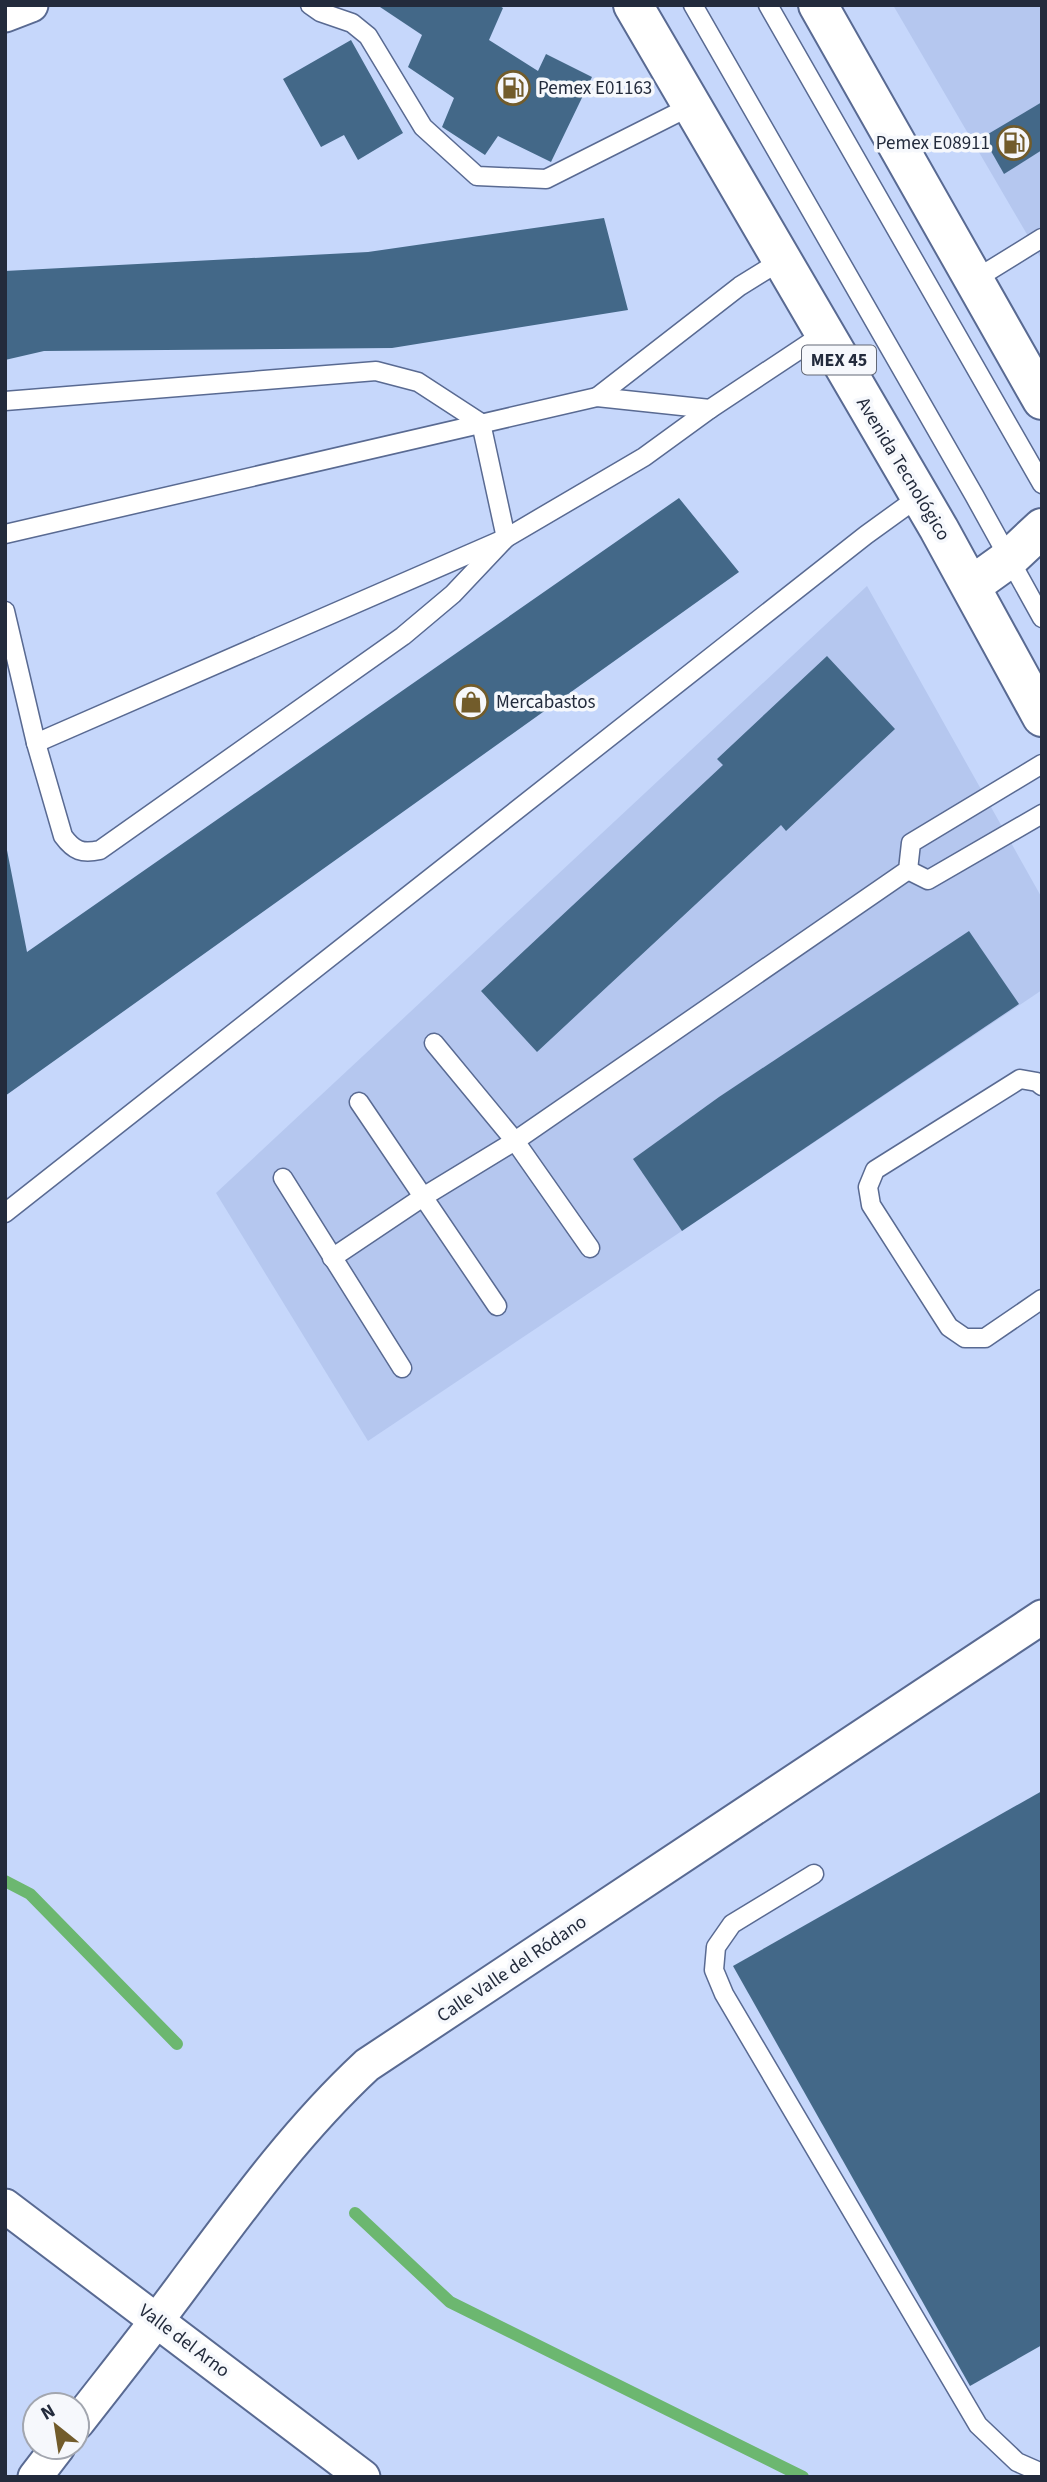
<svg xmlns="http://www.w3.org/2000/svg" width="1047" height="2482" viewBox="0 0 1047 2482" font-family="'Source Sans 3',sans-serif">
  <style>
    .built { fill: #b5c7ef }
    .lines { fill: none; stroke-linecap: round; stroke-linejoin: round }
    .stream { stroke: #6cb770; stroke-width: 12 }
    .building { fill: #436888 }
    .lane-casing { stroke: #596a92; stroke-width: 21 }
    .street-casing { stroke: #596a92; stroke-width: 37 }
    .secondary-casing { stroke: #596a92; stroke-width: 42 }
    .primary-casing { stroke: #596a92; stroke-width: 42 }
    .lane { stroke: #fff; stroke-width: 18 }
    .street { stroke: #fff; stroke-width: 33 }
    .secondary { stroke: #fff; stroke-width: 38 }
    .primary { stroke: #fff; stroke-width: 38 }
    .labels { text-anchor: middle; dominant-baseline: central; stroke-width: 7; stroke-linejoin: round; paint-order: stroke }
    .shield { fill: #f6f8fc; stroke: #626876; stroke-width: 2 }
    .shield-label { font-size: 18px; font-weight: bold; fill: #232b3c }
    .poi-label { font-size: 19px; fill: #232b3c; stroke: #f6f8fc; text-anchor: start }
    .street-label { font-size: 19px; fill: #232b3c; stroke: #f6f8fc }
  </style>
  <rect width="100%" height="100%" fill="#c6d7fb"/>
  <g class="built">
    <path d="M893 5H1042V260Z"/>
    <path d="M867 586 1042 898V990L368 1441 216 1193Z"/>
  </g>
  <g class="lines">
    <g class="stream">
      <path d="M5 1881 30 1894 177 2044"/>
      <path d="M355 2213 450 2302 803 2477"/>
    </g>
  </g>
  <g class="building">
    <path d="M377 5H498L503 8 489 40 538 71 546 54 592 77 551 162 498 136 485 155 442 127 454 98 408 67 422 35Z"/>
    <path d="M351 40 403 133 358 160 344 135 321 147 283 79Z"/>
    <path d="M1042 102V150L1004 174 983 137Z"/>
    <path d="M604 218 628 310 392 348 44 351 5 360V271L368 252Z"/>
    <path d="M679 498 739 572 5 1096V840L27 952Z"/>
    <path d="M827 656 895 729 786 831 781 825 537 1052 481 991 723 765 717 759Z"/>
    <path d="M969 931 1019 1004 682 1231 633 1159 719 1097Z"/>
    <path d="M1042 1791V2345L970 2386 733 1966Z"/>
  </g>
  <g class="lines">
    <g class="lane-casing">
      <g id="lane">
        <path d="M310 5 320 12 352 23 368 36 423 127 477 176 546 179 691 106"/>
        <path d="M693 5 974 495 1042 618"/>
        <path d="M768 5 1042 484"/>
        <path d="M974 280 1042 238"/>
        <path d="M597 397 740 286 782 260"/>
        <path d="M5 401 376 371 418 382 481 423 506 538 453 594 403 636 100 850C82 854 74 851 63 836L36 743 5 611"/>
        <path d="M5 534 597 397 710 409 823 334"/>
        <path d="M36 743 506 538 644 457 710 409"/>
        <path d="M908 870 928 880 1042 814"/>
        <path d="M434 1043 515 1141 590 1248"/>
        <path d="M1042 1086 1037 1082 1020 1079 875 1170 868 1187 871 1205 949 1327 965 1338H985L1042 1299"/>
        <path d="M359 1102 497 1306"/>
        <path d="M283 1178 402 1368"/>
        <path d="M5 1213 866 535 920 496"/>
        <path d="M332 1258 423 1197 515 1141 908 870 911 843 1042 764"/>
        <path d="M814 1874 732 1924 716 1947 714 1970 724 1994 978 2425 1017 2462 1042 2473"/>
      </g>
    </g>
    <g class="street-casing">
      <g id="street">
        <path d="M5 15 31 5"/>
        <path d="M5 2206 363 2477"/>
        <path d="M77 2423C112 2378 148 2333 182 2287 240 2209 296 2131 367 2065L1042 1617"/>
        <path d="M35 2477 58 2447"/>
      </g>
    </g>
    <g class="secondary-casing">
      <path id="secondary" d="M971 586 1010 558 1042 528"/>
    </g>
    <g class="primary-casing">
      <g id="primary">
        <path d="M633 5 939 529 1042 717"/>
        <path d="M818 5 1042 400"/>
      </g>
    </g>
    <use href="#lane" class="lane"/>
    <use href="#street" class="street"/>
    <use href="#secondary" class="secondary"/>
    <use href="#primary" class="primary"/>
  </g>
  <defs>
    <g id="fuel-ring" transform="scale(1.75)"><circle r="9.5" fill="#f6f8fc" stroke="#725c2b" stroke-width="1.5"/><path d="M-5.5-6h7V0h2V4h1.3V-2.5L3-4.5l.8-.8L6-3V5H2.5V1h-1V6h-7ZM-4.2-4.7v3.2H.2V-4.7Z" fill="#725c2b"/></g>
    <g id="shop-ring" transform="scale(1.75)"><circle r="9.5" fill="#f6f8fc" stroke="#725c2b" stroke-width="1.5"/><path d="M-5-2.5h2.3a2.7 3.5 0 0 1 5.4 0H5L5.5 6h-11ZM-1.5-2.5h3a1.5 2.3 0 0 0-3 0Z" fill="#725c2b"/></g>
  </defs>
  <g fill-rule="evenodd">
    <use href="#fuel-ring" x="513" y="88"/>
    <use href="#fuel-ring" x="1014" y="143"/>
    <use href="#shop-ring" x="471" y="702"/>
  </g>
  <g class="labels">
    <rect class="shield" x="802" y="345.5" width="74" height="29" rx="5"/>
    <g class="shield-label">
      <text x="839" y="360">MEX 45</text>
    </g>
    <g class="poi-label">
      <text x="538" y="88">Pemex E01163</text>
      <text x="990" y="143" text-anchor="end">Pemex E08911</text>
      <text x="496" y="702">Mercabastos</text>
    </g>
    <g class="street-label">
      <text transform="translate(903 469) rotate(59)">Avenida Tecnológico</text>
      <text transform="translate(512 1969) rotate(-34)">Calle Valle del Ródano</text>
      <text transform="translate(184 2341) rotate(37)">Valle del Arno</text>
    </g>
  </g>
  <rect width="1047" height="2482" fill="none" stroke="#232b3c" stroke-width="14"/>
  <g transform="translate(56 2426) rotate(330)"><circle r="33" fill="#f6f8fc" stroke="#a2a6af" stroke-width="2"/>
  <path d="M0-5L12 26L0 18L-12 26Z" fill="#725c2b"/>
  <text y="-10" font-size="19" font-weight="bold" text-anchor="middle" fill="#232b3c">N</text>
  </g>
</svg>
